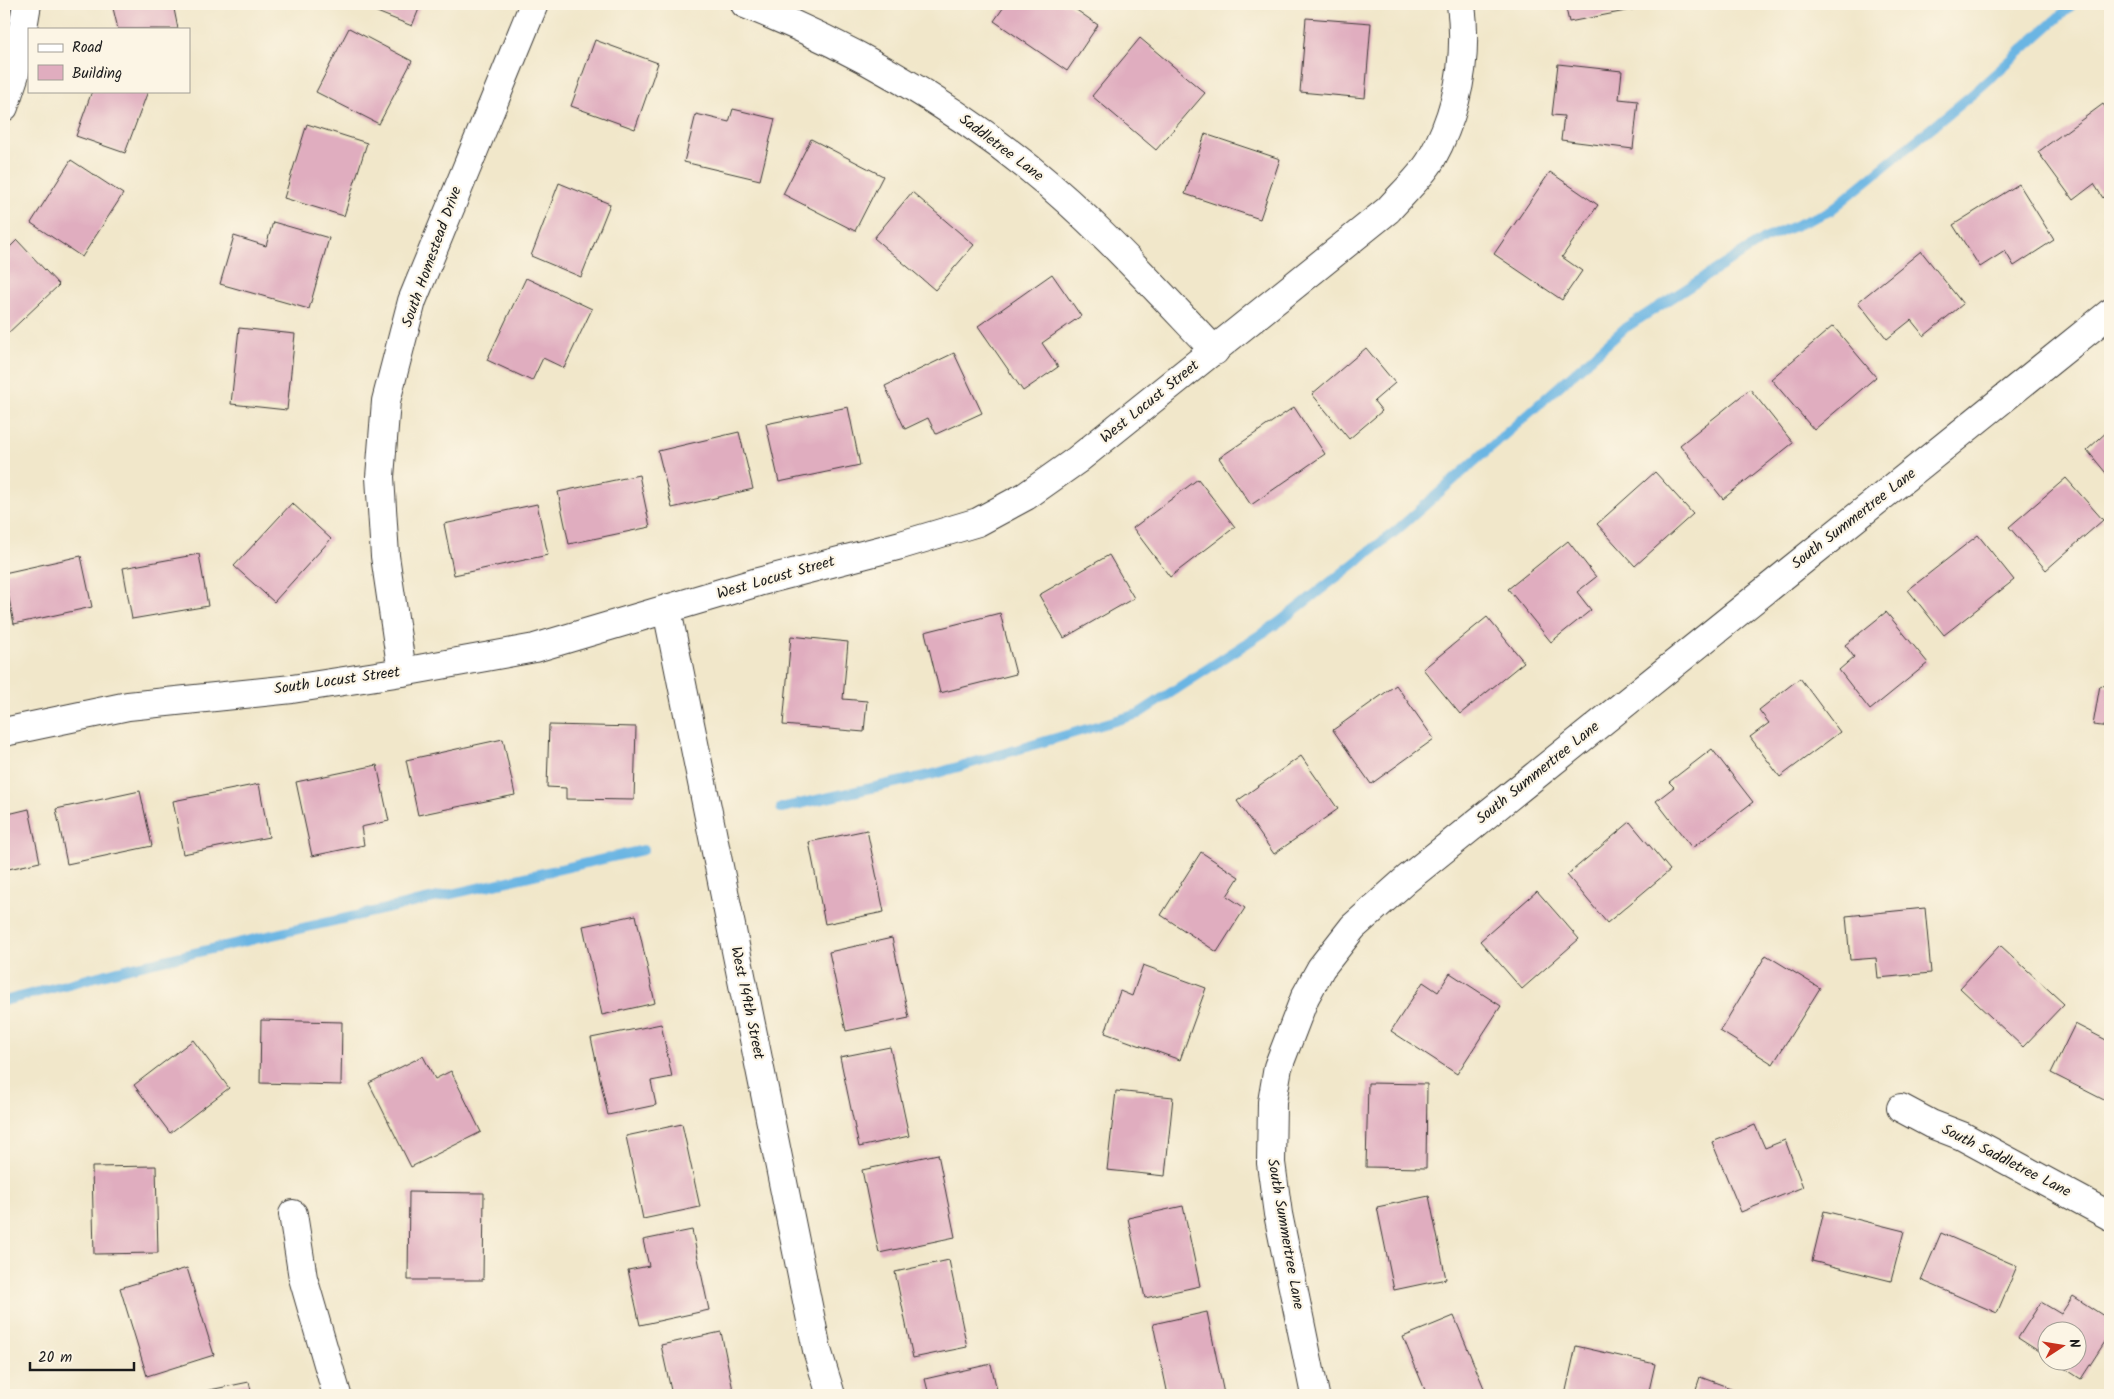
<svg xmlns="http://www.w3.org/2000/svg" width="2114" height="1399" viewBox="0 0 2114 1399" font-family="Kalam,sans-serif">
  <style>
    .lines { fill: none; stroke-linecap: round; stroke-linejoin: round }
    .stream { stroke: #6bb5e3; stroke-width: 10 }
    .building { fill: #e0adbf }
    .minor-casing { stroke: #3c3a36; stroke-width: 30 }
    .minor { stroke: #fff; stroke-width: 28 }
    .labels { text-anchor: middle; dominant-baseline: central; stroke-width: 4.5; stroke-linejoin: round; paint-order: stroke }
    .street-label { font-size: 15px; fill: #1c1c1c; stroke: #fcf5e5 }
  </style>
  <rect width="100%" height="100%" fill="#fcf5e5"/>
  <filter id="ink" filterUnits="userSpaceOnUse"><feTurbulence type="fractalNoise" baseFrequency=".02" numOctaves="2"/><feDisplacementMap in="SourceGraphic" scale="10" xChannelSelector="R" yChannelSelector="G"/><feConvolveMatrix kernelMatrix="1 2 1 2 8 2 1 2 1" color-interpolation-filters="sRGB"/></filter>
  <filter id="wash" filterUnits="userSpaceOnUse"><feTurbulence type="fractalNoise" baseFrequency=".0096" numOctaves="4" result="noise"/><feDisplacementMap in="SourceGraphic" scale="20" xChannelSelector="R" yChannelSelector="G"/><feGaussianBlur stdDeviation="1.12" result="paint"/><feColorMatrix in="noise" values="0 0 0 0 0 0 0 0 0 0 0 0 0 0 0 0 0 1.4 0 .05"/><feComposite in="paint" operator="in"/></filter>
  <g filter="url(#wash)">
    <rect width="100%" height="100%" fill="#f1e7ca"/>
    <g class="lines">
      <g class="stream">
        <path d="M781 808 934 774 1138 714 1278 623 1397 530 1625 328 1764 239 1830 211 1975 92 2073 4"/>
        <path d="M4 1001 133 967 643 850"/>
      </g>
    </g>
    <g id="blocks">
      <g class="building">
        <path d="M112 4H173L178 29H118Z"/>
        <path d="M357 4H421L412 26Z"/>
        <path d="M1006 4H1068L1098 25 1067 71 994 21Z"/>
        <path d="M1565 4H1640L1641 8 1569 22Z"/>
        <path d="M1306 18 1371 23 1365 98 1300 92Z"/>
        <path d="M349 28 412 61 379 124 316 92Z"/>
        <path d="M1140 38 1205 93 1156 150 1092 96Z"/>
        <path d="M595 40 658 63 635 129 571 106Z"/>
        <path d="M1558 64 1622 71 1619 99 1638 101 1633 149 1561 140 1564 116 1552 115Z"/>
        <path d="M92 91H148L125 153 76 136Z"/>
        <path d="M2103 104 2110 114V192L2103 198 2094 184 2073 200 2038 152Z"/>
        <path d="M733 109 775 119 760 180 684 162 696 114 729 122Z"/>
        <path d="M307 124 367 143 344 216 284 198Z"/>
        <path d="M1205 134 1280 159 1260 219 1185 194Z"/>
        <path d="M811 139 883 176 855 231 783 194Z"/>
        <path d="M71 160 123 194 82 257 31 223Z"/>
        <path d="M1550 172 1598 205 1562 257 1582 271 1562 300 1494 254Z"/>
        <path d="M559 183 610 204 581 277 531 256Z"/>
        <path d="M2019 184 2054 240 2014 266 2005 251 1980 267 1953 225Z"/>
        <path d="M912 192 974 245 935 290 874 238Z"/>
        <path d="M273 222 329 238 309 309 220 284 234 236 266 246Z"/>
        <path d="M17 240 59 285 5 336 4 335V253Z"/>
        <path d="M1921 251 1963 304 1924 336 1911 320 1887 339 1858 302Z"/>
        <path d="M1052 274 1081 316 1042 343 1058 367 1023 391 978 326Z"/>
        <path d="M526 278 592 309 564 368 543 358 532 381 487 360Z"/>
        <path d="M1833 326 1876 377 1814 430 1771 379Z"/>
        <path d="M239 328 295 334 287 410 231 404Z"/>
        <path d="M1366 348 1395 383 1374 401 1382 411 1349 439 1312 394Z"/>
        <path d="M954 353 982 413 936 434 928 418 905 429 885 386Z"/>
        <path d="M1750 389 1793 443 1723 499 1680 445Z"/>
        <path d="M848 407 860 465 779 482 766 424Z"/>
        <path d="M1294 407 1325 454 1251 505 1219 458Z"/>
        <path d="M2110 429V478L2087 450Z"/>
        <path d="M739 432 753 489 672 508 658 451Z"/>
        <path d="M1655 472 1693 514 1635 566 1597 524Z"/>
        <path d="M639 475 650 527 569 544 558 492Z"/>
        <path d="M2066 478 2103 520 2046 570 2009 527Z"/>
        <path d="M1198 479 1235 527 1170 577 1133 528Z"/>
        <path d="M292 503 331 539 274 602 234 566Z"/>
        <path d="M537 504 548 555 454 575 444 524Z"/>
        <path d="M1978 535 2014 580 1944 635 1908 590Z"/>
        <path d="M1568 541 1596 577 1577 592 1591 610 1551 642 1508 589Z"/>
        <path d="M199 554 208 606 132 619 123 568Z"/>
        <path d="M1109 555 1134 598 1064 638 1039 595Z"/>
        <path d="M81 556 92 607 14 624 4 573Z"/>
        <path d="M1886 612 1928 663 1870 710 1839 670 1854 657 1845 645Z"/>
        <path d="M1000 613 1016 674 940 693 925 632Z"/>
        <path d="M1487 617 1524 662 1460 714 1423 669Z"/>
        <path d="M791 636 848 642 843 699 867 701 864 732 783 725Z"/>
        <path d="M1800 678 1840 732 1780 777 1750 737 1769 723 1759 710Z"/>
        <path d="M1396 685 1434 739 1371 784 1333 730Z"/>
        <path d="M2100 685 2110 687V727L2093 725Z"/>
        <path d="M549 725 636 727 634 800 566 799V788L547 787Z"/>
        <path d="M503 739 515 795 418 815 406 760Z"/>
        <path d="M1712 749 1753 802 1692 848 1656 801 1674 787 1669 782Z"/>
        <path d="M1301 756 1338 809 1274 854 1237 801Z"/>
        <path d="M377 765 389 821 361 827 364 845 312 856 296 782Z"/>
        <path d="M259 784 269 837 183 854 173 801Z"/>
        <path d="M140 791 152 846 67 864 56 809Z"/>
        <path d="M29 809 40 862 4 870V815Z"/>
        <path d="M1630 822 1670 870 1607 923 1567 875Z"/>
        <path d="M867 830 884 912 825 924 809 842Z"/>
        <path d="M1201 852 1239 877 1227 896 1245 908 1217 952 1161 915Z"/>
        <path d="M1537 891 1579 939 1522 989 1480 941Z"/>
        <path d="M1925 908 1931 973 1878 978 1876 958 1850 960 1846 916Z"/>
        <path d="M636 915 655 1003 602 1015 583 926Z"/>
        <path d="M892 938 909 1018 846 1031 829 952Z"/>
        <path d="M2000 945 2064 1004 2023 1047 1960 988Z"/>
        <path d="M1766 955 1820 988 1773 1064 1720 1031Z"/>
        <path d="M1143 965 1206 988 1180 1060 1105 1033 1120 991 1132 996Z"/>
        <path d="M1450 973 1501 1006 1457 1074 1391 1031 1423 982 1438 992Z"/>
        <path d="M261 1020 342 1022 341 1085 260 1083Z"/>
        <path d="M661 1024 672 1077 651 1081 656 1105 608 1115 591 1038Z"/>
        <path d="M2075 1024 2110 1042V1103L2051 1073Z"/>
        <path d="M193 1040 229 1088 170 1133 134 1085Z"/>
        <path d="M890 1047 909 1136 859 1147 840 1057Z"/>
        <path d="M423 1056 435 1079 451 1071 481 1132 411 1167 369 1083Z"/>
        <path d="M1368 1083 1427 1084 1426 1168 1366 1167Z"/>
        <path d="M1116 1091 1173 1097 1165 1176 1107 1170Z"/>
        <path d="M682 1124 700 1207 643 1219 626 1136Z"/>
        <path d="M1755 1125 1765 1148 1785 1140 1803 1187 1741 1212 1712 1142Z"/>
        <path d="M938 1154 955 1237 879 1253 862 1170Z"/>
        <path d="M156 1166 158 1253 94 1254 92 1167Z"/>
        <path d="M409 1192 484 1193 483 1280H408Z"/>
        <path d="M1429 1196 1446 1279 1394 1290 1377 1207Z"/>
        <path d="M1183 1206 1200 1286 1145 1298 1128 1218Z"/>
        <path d="M1824 1211 1904 1231 1891 1281 1812 1261Z"/>
        <path d="M692 1230 709 1310 640 1325 628 1270 649 1266 643 1240Z"/>
        <path d="M1941 1233 2017 1266 1997 1313 1921 1280Z"/>
        <path d="M949 1260 967 1347 913 1358 895 1272Z"/>
        <path d="M187 1268 214 1355 147 1376 120 1288Z"/>
        <path d="M2073 1296 2110 1320V1334L2081 1379 2055 1362H2076V1332H2046V1356L2018 1338 2041 1302 2061 1314Z"/>
        <path d="M1207 1312 1224 1394 1168 1395 1153 1324Z"/>
        <path d="M1454 1316 1486 1393 1480 1395H1427L1403 1337Z"/>
        <path d="M721 1332 734 1395H672L661 1345Z"/>
        <path d="M1576 1346 1655 1364 1648 1395H1565Z"/>
        <path d="M991 1364 998 1395H929L925 1379Z"/>
        <path d="M1700 1377 1750 1395H1694Z"/>
        <path d="M249 1382 252 1395H190V1394Z"/>
        <path d="M2110 1385V1395H2104Z"/>
      </g>
    </g>
  </g>
  <g filter="url(#ink)">
    <use href="#blocks" fill-opacity="0" stroke="#3c3a36" stroke-width="1"/>
    <g class="lines">
      <g class="minor-casing">
        <g id="minor">
          <path d="M745 4C846 44 943 99 1029 168 1096 222 1155 288 1215 351"/>
          <path d="M4 107 15 74 27 4"/>
          <path d="M667 610 817 1350 831 1395"/>
          <path d="M402 672 385 556 380 477 386 401 412 301 534 4"/>
          <path d="M4 732 128 706 292 689 402 672 535 648 758 582 901 545 978 522 1026 496 1077 460 1388 210C1401 195 1421 177 1431 160 1458 111 1468 59 1461 4"/>
          <path d="M1901 1108 1931 1124 1962 1136 2110 1216"/>
          <path d="M293 1214 303 1278 337 1395"/>
          <path d="M1315 1395 1278 1214 1271 1163 1272 1102 1278 1067 1305 997 1321 968 1353 927 1407 879 2110 313"/>
        </g>
      </g>
      <use href="#minor" class="minor"/>
    </g>
  </g>
  <g class="labels">
    <g class="street-label">
      <text transform="translate(1001 148) rotate(37)">Saddletree Lane</text>
      <text transform="translate(432 257) rotate(-70)">South Homestead Drive</text>
      <text transform="translate(1150 402) rotate(-39)">West Locust Street</text>
      <text transform="translate(1854 519) rotate(-38)">South Summertree Lane</text>
      <text transform="translate(776 578) rotate(-16)">West Locust Street</text>
      <text transform="translate(337 681) rotate(-8)">South Locust Street</text>
      <text transform="translate(1538 773) rotate(-39)">South Summertree Lane</text>
      <text transform="translate(747 1003) rotate(78)">West 149th Street</text>
      <text transform="translate(2006 1161) rotate(27)">South Saddletree Lane</text>
      <text transform="translate(1285 1234) rotate(80)">South Summertree Lane</text>
    </g>
  </g>
  <rect width="2114" height="1399" fill="none" stroke="#fcf5e5" stroke-width="20"/>
  <rect x="28" y="28" width="162" height="65" fill="#fcf5e5" stroke="#a29e95"/>
  <rect x="38" y="44" width="25" height="8" fill="#ffffff" stroke="#a29e95"/>
  <text x="72" y="52" font-size="15" fill="#1c1c1c">Road</text>
  <rect x="38" y="65" width="25" height="15" fill="#e0adbf" stroke="#a29e95"/>
  <text x="72" y="78" font-size="15" fill="#1c1c1c">Building</text>
  <g transform="translate(2062 1346) rotate(78)"><circle r="24" fill="#fcf5e5" stroke="#a29e95"/>
  <path d="M0-4L9 19L0 12L-9 19Z" fill="#c8321e"/>
  <text y="-8" font-size="14" font-weight="bold" text-anchor="middle" fill="#1c1c1c">N</text>
  </g>
  <path d="M30 1362v8h104v-8" fill="none" stroke="#1c1c1c" stroke-width="2.5"/>
  <text x="38" y="1362" font-size="15" fill="#1c1c1c" stroke="#fcf5e5" stroke-width="4" paint-order="stroke">20 m</text>
</svg>
